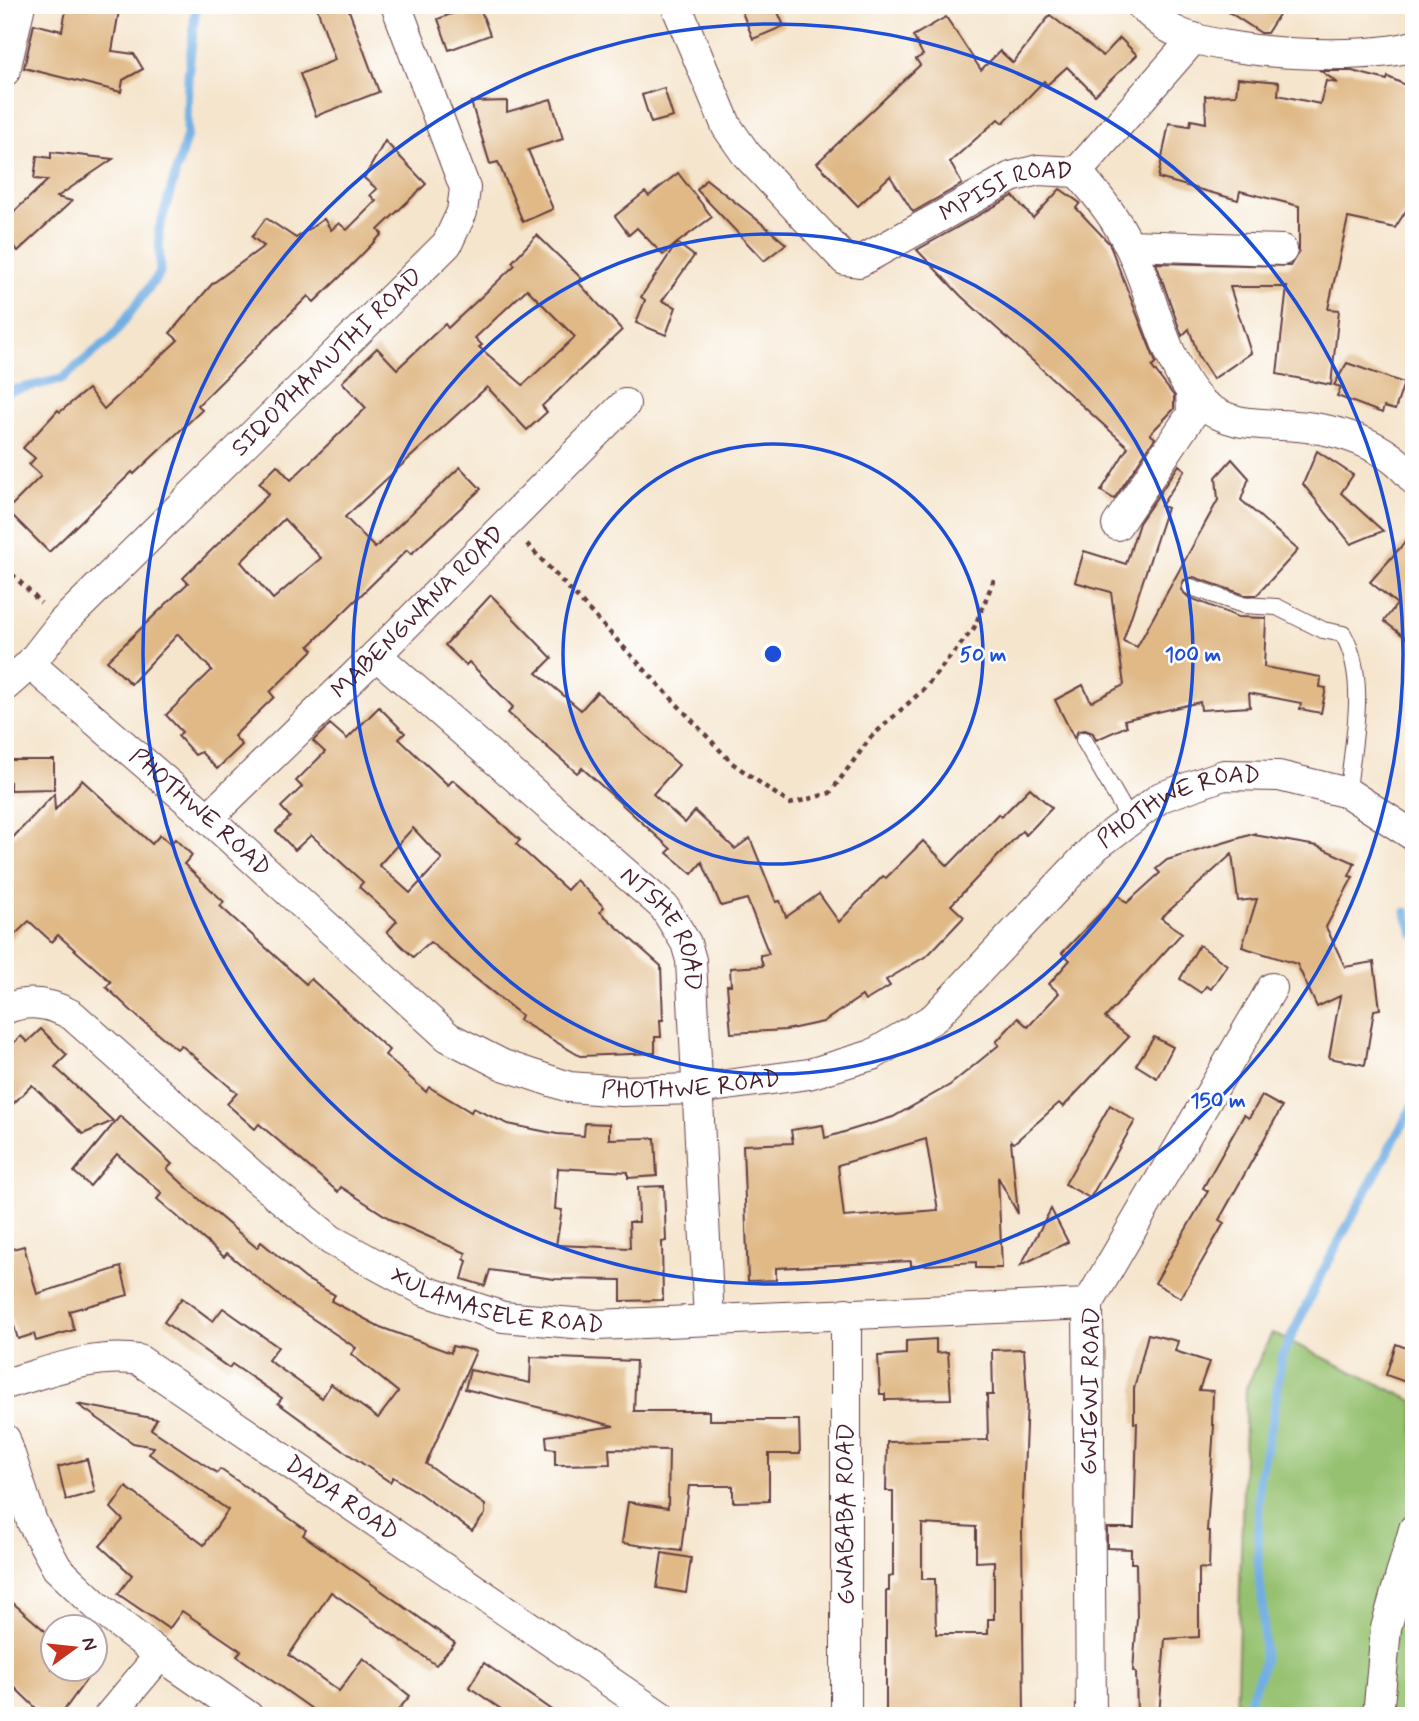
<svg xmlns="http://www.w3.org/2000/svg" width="1419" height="1721" viewBox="0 0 1419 1721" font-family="Mynerve,sans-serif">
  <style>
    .green { fill: #95c16f; stroke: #70704d; stroke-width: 2 }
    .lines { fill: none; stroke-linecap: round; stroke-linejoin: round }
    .stream { stroke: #71aee3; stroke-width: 9 }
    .building { fill: #e0b987; fill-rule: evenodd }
    .service-casing { stroke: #643d43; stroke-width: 18 }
    .minor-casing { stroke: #643d43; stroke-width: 32 }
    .path { stroke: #643d43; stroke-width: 4.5; stroke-dasharray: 5 5; stroke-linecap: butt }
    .service { stroke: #fff; stroke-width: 16 }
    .minor { stroke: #fff; stroke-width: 30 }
    .ring { fill: none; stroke: #1d4ed8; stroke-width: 3.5 }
    .labels { text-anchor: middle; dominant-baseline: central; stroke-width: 5; stroke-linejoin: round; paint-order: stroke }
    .street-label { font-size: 24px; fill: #4a1f2b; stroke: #fff }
    .centre { fill: #1d4ed8; stroke: #fff; stroke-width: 3.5 }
    .ring-label { font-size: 21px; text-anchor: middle; font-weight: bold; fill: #1d4ed8; stroke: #fff; stroke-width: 5; stroke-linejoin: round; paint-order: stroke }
  </style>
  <rect width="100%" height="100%" fill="#fff"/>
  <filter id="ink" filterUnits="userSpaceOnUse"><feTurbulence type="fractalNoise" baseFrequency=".0143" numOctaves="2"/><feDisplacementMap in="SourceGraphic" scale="14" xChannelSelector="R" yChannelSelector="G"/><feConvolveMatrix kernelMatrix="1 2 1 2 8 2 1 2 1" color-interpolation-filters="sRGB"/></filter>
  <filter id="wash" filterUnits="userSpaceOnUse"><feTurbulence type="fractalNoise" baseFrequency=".00686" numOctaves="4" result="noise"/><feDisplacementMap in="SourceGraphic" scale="28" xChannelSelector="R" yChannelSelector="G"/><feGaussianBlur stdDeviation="1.57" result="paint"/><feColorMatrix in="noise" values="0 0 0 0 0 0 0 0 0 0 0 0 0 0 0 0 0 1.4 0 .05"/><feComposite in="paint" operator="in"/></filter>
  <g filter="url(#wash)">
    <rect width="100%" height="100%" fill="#f5e5cd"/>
    <path class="green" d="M1272 1333 1414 1401 1412 1716H1236L1246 1388Z"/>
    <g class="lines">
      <g class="stream">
        <path d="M5 392 62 379 112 337 160 273 159 230 187 135 188 77 196 5"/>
        <path d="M1406 912 1414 934"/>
        <path d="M1248 1716 1249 1702 1264 1663 1263 1606 1258 1568 1259 1479 1273 1417 1282 1356 1322 1273 1414 1103"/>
      </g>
    </g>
    <g id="blocks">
      <g class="building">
        <path d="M67 5H120L112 51 134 54 143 69 123 80 121 92 24 68 34 24 62 31Z"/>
        <path d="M316 5H347L379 92 316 116 300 74 335 60Z"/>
        <path d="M474 5H479L490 35 449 50 438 19Z"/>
        <path d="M739 5H775L784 26 753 39Z"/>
        <path d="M1218 5H1285L1267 33H1261Z"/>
        <path d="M1050 15 1103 56 1120 38 1137 55 1095 95 1067 67 1047 85 1044 81 1003 123 998 119 950 162 962 184 913 212 890 176 858 206 817 163 920 65 916 59 923 55 913 36 946 17 981 70 1000 51 1013 63Z"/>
        <path d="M1321 71H1352L1387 80 1388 77 1414 89V198L1395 228 1348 218 1328 309 1339 310 1331 385 1277 374 1287 287H1230L1251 353 1213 379 1199 357 1189 329 1182 336 1156 263 1290 266 1299 251V206L1240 191 1238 200 1158 178 1169 123 1190 126 1191 120 1206 123 1205 96 1236 95 1238 78 1279 82 1278 95 1320 104 1326 81 1338 83Z"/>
        <path d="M664 88 673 117 651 123 642 95Z"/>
        <path d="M551 99 563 139 528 150 553 209 523 222 498 162 490 164 471 102 507 101V112Z"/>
        <path d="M385 141 426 184 378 230 382 234 340 277 314 302 308 296 198 405 202 410 134 474 132 472 49 552 7 510 41 476 29 465 35 458 23 448 58 410 60 412 88 389 104 409 178 340 170 333 212 284 264 246 252 237 266 218 296 238 324 219 331 230 339 223 347 230 376 201 370 195 377 189 364 178Z"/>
        <path d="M51 152 113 159 57 197 72 201 18 251 5 237V220L48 180 34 179 37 156 51 158Z"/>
        <path d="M678 173 712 217 677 243 694 256 662 301 676 307 666 335 636 323 645 300 641 297 677 243 663 255 637 228 629 235 615 216 645 192 649 196Z"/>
        <path d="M706 179 754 217 786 244 764 261 697 190Z"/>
        <path d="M1060 189 1080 203 1076 208 1109 243 1156 363 1152 367 1174 396V409L1150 434 1155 438 1114 499 1101 491 1128 447 961 296 917 250 1013 196 1033 218Z"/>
        <path d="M537 235 582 279 578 282 622 330 542 406 547 412 527 430 487 387 345 517 375 548 460 467 481 489 411 554 407 550 309 646 313 650 270 692 274 697 234 736 242 745 217 769 201 752 195 755 178 736 182 732 166 715 212 670 178 634 131 684 107 661 188 583 183 578 269 494 259 483 277 465 291 480 366 408 342 382 377 348 397 369 445 324 448 328 515 265 512 262ZM527 289 575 337 523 385 479 347 482 345 475 338ZM284 519 321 558 273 599 241 562Z"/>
        <path d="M1347 363 1404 383 1395 410 1384 407 1382 413 1337 396 1341 387 1334 385Z"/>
        <path d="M1317 451 1353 475 1341 493 1383 531 1351 544 1303 484Z"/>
        <path d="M1232 459 1249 478 1241 500 1298 550 1257 595H1245L1194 577 1184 580 1181 590 1188 597 1238 617 1266 618 1264 667 1321 677 1320 687 1326 688 1321 713 1300 709 1301 703 1249 693 1250 707 1201 710 1200 702 1124 720 1127 726 1096 740 1093 733 1085 730 1078 731 1074 738 1055 700 1083 685 1091 702 1124 685 1111 592 1075 582 1084 551 1126 564 1139 523 1179 465 1185 470 1161 506 1167 508 1123 641 1137 647 1218 500 1216 477Z"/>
        <path d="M1414 532V644L1384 621 1397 604 1370 582Z"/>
        <path d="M491 595 552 658 537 673 581 710 597 692 679 765 653 794 685 823 695 811 735 849 750 838 776 902 780 901 786 917 819 894 839 922 883 876 886 878 923 841 948 866 998 814 1001 817 1030 788 1052 808 1026 835 1022 831 951 905 964 917 928 955 886 980 890 986 865 1001 862 996 823 1022 786 1030 731 1033 727 985H731L730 968 763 966 760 955 769 954 747 899 721 906 702 862 692 874 667 853 671 849 582 768 577 773 508 713 513 707 469 662 466 665 445 645Z"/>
        <path d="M379 707 405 733 399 739 448 785 453 780 520 840 516 844 567 890 576 880 604 907 600 912 661 966 663 1020H660L661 1037H655V1053L580 1056 519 1020 521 1015 430 942 413 957 387 932 397 921 359 887 363 882 311 835 295 850 276 831 290 817 281 807 302 787 296 781 325 752 313 741 330 724 347 739ZM413 828 442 859 410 893 379 865Z"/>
        <path d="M5 760H54V789L10 790V782H5Z"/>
        <path d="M82 780 152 844 160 835 170 844 175 839 192 855 184 864 224 902 220 906 306 984 311 979 389 1050 385 1055 426 1092 429 1087 471 1112 473 1108 508 1124 557 1134 584 1136 585 1123 609 1124V1139L655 1138 657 1176 628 1178V1172L558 1168 555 1209 562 1210 556 1245 630 1248 629 1222H639L638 1187 664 1186 666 1241 662 1242 663 1300 621 1301V1280L554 1279 490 1270 485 1286 462 1279 467 1261 464 1259 466 1253 395 1222 341 1187 338 1192 259 1124 255 1129 227 1104 237 1093 181 1045 177 1049 139 1018 106 987 111 982 58 935 52 942 29 921 5 944V846L54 794 55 810Z"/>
        <path d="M1256 833 1254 835 1317 846 1355 863 1349 876 1353 877 1326 927 1345 967 1374 962 1380 1009 1374 1010 1365 1065 1329 1058 1340 996 1317 1007 1297 964 1242 947 1257 899 1238 901 1232 854 1161 918 1182 933 1105 1018 1129 1037 1063 1107 1059 1103 1014 1143 1011 1141 1018 1214 998 1177 1002 1268H976V1262L911 1266V1261L776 1268V1280L748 1281 743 1145 793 1143 791 1130 823 1125 825 1138 893 1117 950 1085 999 1045 996 1042 1018 1018 1028 1027 1059 993 1049 984 1070 960 1062 953 1118 895 1127 903 1160 873 1156 869 1167 860ZM926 1139 938 1210 844 1217 838 1165Z"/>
        <path d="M1199 945 1227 965 1211 989 1206 986 1201 993 1180 979Z"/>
        <path d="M41 1029 67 1055 55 1067 113 1121 83 1134 32 1085 5 1112V1051L21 1036 27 1042Z"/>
        <path d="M1154 1037 1173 1047 1157 1078 1136 1065Z"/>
        <path d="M1262 1096 1282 1107 1219 1220 1224 1223 1181 1298 1155 1283 1208 1191 1203 1188 1244 1115 1249 1118Z"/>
        <path d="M1110 1105 1135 1121 1090 1198 1065 1184Z"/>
        <path d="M120 1116 172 1164 167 1169 199 1199 257 1248 261 1242 306 1279 335 1295 331 1301 380 1327 451 1353 452 1346 476 1351 426 1464 485 1505V1514L472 1531 419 1493 393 1477 390 1482 344 1451 278 1403 282 1398 232 1364 229 1368 164 1322 182 1298 213 1321 223 1308 278 1347 268 1360 322 1398 331 1384 378 1418 398 1392 351 1354 356 1348 282 1298 227 1253 224 1257 157 1199 162 1193 117 1154 90 1186 74 1172Z"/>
        <path d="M1051 1209 1068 1242 1021 1265Z"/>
        <path d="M24 1246 37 1294 121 1267 128 1295 69 1311 74 1330 36 1341 34 1334 18 1339 5 1297V1251Z"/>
        <path d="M1148 1334 1178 1341 1175 1351 1209 1362 1199 1390 1213 1391 1212 1425H1214L1207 1531H1210L1209 1569 1199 1568V1637L1165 1639 1159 1716H1137L1136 1672 1133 1671 1137 1618 1136 1563H1131V1549L1107 1548V1528H1134L1137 1423H1134V1389Z"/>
        <path d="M936 1339V1353L948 1352 951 1399 885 1400V1394H880L878 1356 906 1354V1341Z"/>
        <path d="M1396 1344 1414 1351V1385L1386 1375Z"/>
        <path d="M1024 1349 1027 1399 1022 1526 1024 1716H886V1591H889V1577L893 1576V1491H886L887 1442 988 1440 987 1395H993L992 1350ZM922 1524 976 1527V1562L994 1561V1619H988V1634H936L935 1579H922Z"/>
        <path d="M531 1357 636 1361 634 1411H709V1420H799L800 1454H769V1501L733 1502V1486H689L681 1551 622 1543 628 1502 668 1508 669 1450 609 1449 610 1464 555 1465V1449L547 1448 546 1436 614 1426 465 1389 470 1370 530 1383Z"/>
        <path d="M77 1404 157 1419 151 1429 217 1473 220 1469 246 1487 306 1530 303 1535 455 1643 436 1665 331 1592 289 1655 339 1691 363 1658 410 1696 393 1716H322L237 1656 241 1651 182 1611 169 1629 118 1594 132 1575 100 1546 123 1520 111 1508 126 1487 204 1545 228 1510 149 1454 154 1447 133 1443Z"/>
        <path d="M87 1459 95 1492 66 1500 58 1467Z"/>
        <path d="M662 1553 691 1558 686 1593 657 1588Z"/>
        <path d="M5 1596 52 1637V1669H94L60 1716H44L5 1678Z"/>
        <path d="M484 1663 560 1716H511L469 1687Z"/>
      </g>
    </g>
  </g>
  <g filter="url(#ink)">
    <use href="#blocks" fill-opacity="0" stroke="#643d43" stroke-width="2"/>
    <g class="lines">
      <g class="service-casing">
        <g id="service">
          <path d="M1191 587 1243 605 1277 607 1323 630 1343 634C1369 680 1352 742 1348 793"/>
          <path d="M1084 740 1130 820"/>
        </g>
      </g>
      <g class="minor-casing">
        <g id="minor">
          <path id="s1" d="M676 5 727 127 746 154 845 260 859 262 1011 177 1038 170 1077 172C1097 194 1116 218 1129 245 1151 288 1167 372 1202 403 1226 424 1252 424 1281 425 1331 427 1382 439 1414 480"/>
          <path d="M1141 5C1151 15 1162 25 1175 31 1224 55 1361 61 1414 46"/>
          <path d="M5 71 20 5"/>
          <path d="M1077 172 1194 38"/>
          <path d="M1129 245 1282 250"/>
          <path d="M1117 525 1192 414 1191 391"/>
          <path id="s2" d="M376 655 664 907 686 943 691 960 709 1320"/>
          <path id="s3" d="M30 664 62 623 447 244 462 212 465 188 396 5"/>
          <path id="s4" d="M5 686 30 664 208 818 448 1037 503 1065 569 1087 622 1091 697 1089 809 1074 872 1055 934 1018 1096 846 1161 797 1224 775 1279 776 1348 793 1414 836"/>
          <path id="s5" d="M208 818 376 655 625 404"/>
          <path id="s6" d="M5 1009C29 999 50 1003 72 1015L251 1174 331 1240 425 1291 503 1317 597 1325 1088 1304"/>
          <path d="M846 1313V1716"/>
          <path id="s7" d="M5 1384C49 1372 93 1353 139 1360L660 1716"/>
          <path d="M5 1439 32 1522 57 1568 99 1608 160 1655 248 1716"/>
          <path d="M109 1716 160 1655"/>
          <path d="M1091 1716 1088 1304 1272 988"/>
          <path d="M1378 1716 1386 1628 1414 1529"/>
        </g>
      </g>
      <g class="path">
        <path d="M527 544 732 763 790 804 830 793 871 737 923 690 974 628 995 577"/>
        <path d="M5 567 41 603"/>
      </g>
      <use href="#service" class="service"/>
      <use href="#minor" class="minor"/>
    </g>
  </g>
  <g class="ring">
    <circle cx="773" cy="654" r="210"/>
    <circle cx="773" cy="654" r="420"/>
    <circle cx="773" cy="654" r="630"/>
  </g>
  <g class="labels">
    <g class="street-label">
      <text stroke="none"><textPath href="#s1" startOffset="490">MPISI ROAD</textPath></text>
      <text stroke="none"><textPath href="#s3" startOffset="424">SIQOPHAMUTHI ROAD</textPath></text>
      <text stroke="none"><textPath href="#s5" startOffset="294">MABENGWANA ROAD</textPath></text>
      <text stroke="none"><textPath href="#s4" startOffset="259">PHOTHWE ROAD</textPath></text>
      <text stroke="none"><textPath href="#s4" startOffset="1435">PHOTHWE ROAD</textPath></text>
      <text stroke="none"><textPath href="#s2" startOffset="401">NTSHE ROAD</textPath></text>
      <text stroke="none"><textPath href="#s4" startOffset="847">PHOTHWE ROAD</textPath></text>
      <text stroke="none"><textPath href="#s6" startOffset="593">XULAMASELE ROAD</textPath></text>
      <text transform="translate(1091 1391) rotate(-89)">GWIGWI ROAD</text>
      <text stroke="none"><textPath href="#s7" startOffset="383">DADA ROAD</textPath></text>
      <text transform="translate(846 1514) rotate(-90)">GWABABA ROAD</text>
    </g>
  </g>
  <circle cx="773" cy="654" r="10" class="centre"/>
  <g class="ring-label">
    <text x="983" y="661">50 m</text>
    <text x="1193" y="661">100 m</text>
    <text x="1218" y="1107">150 m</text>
  </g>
  <rect width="1419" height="1721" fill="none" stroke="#fff" stroke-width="28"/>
  <g transform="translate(74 1648) rotate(75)"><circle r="33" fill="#ffffff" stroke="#b7a5aa" stroke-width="2"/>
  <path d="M0-5L12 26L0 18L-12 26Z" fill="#c8321e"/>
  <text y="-10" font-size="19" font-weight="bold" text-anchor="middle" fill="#4a1f2b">N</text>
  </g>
</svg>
